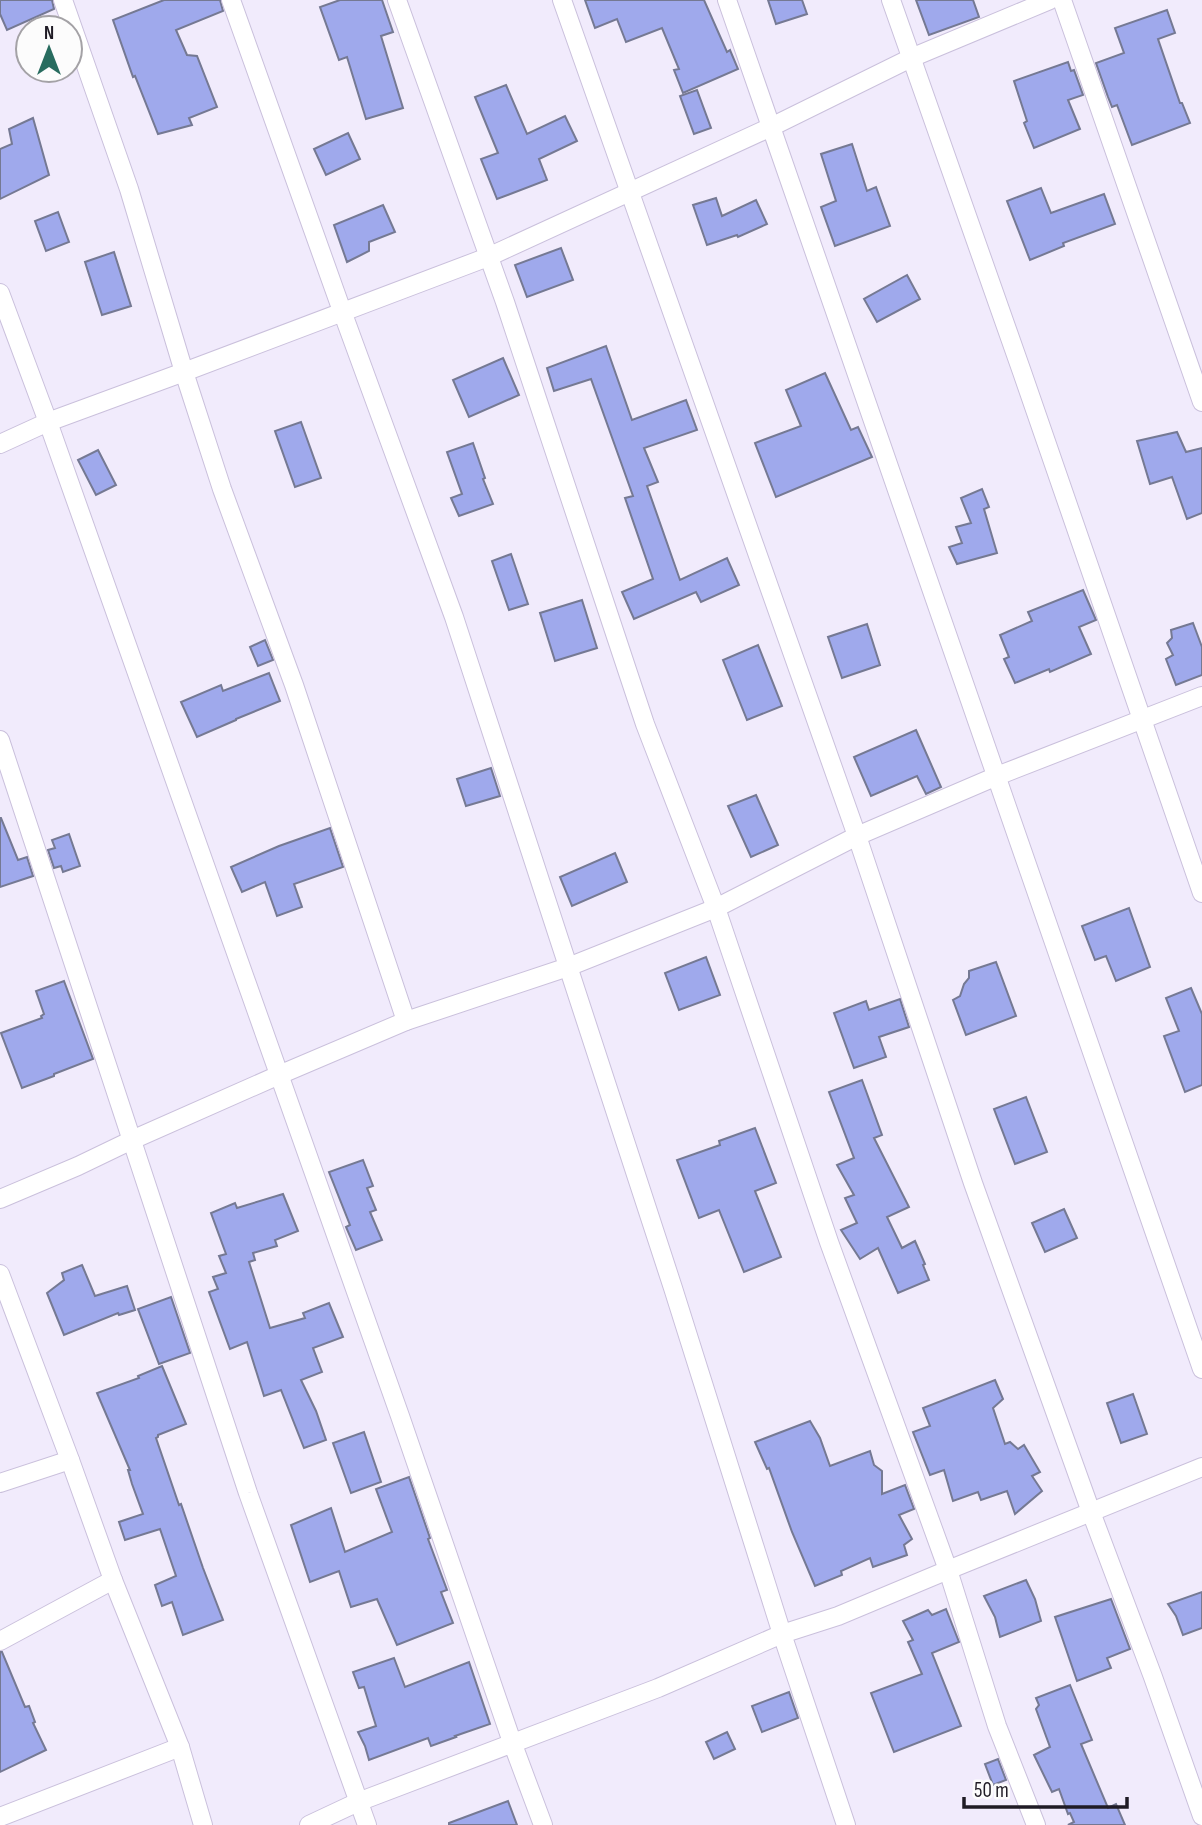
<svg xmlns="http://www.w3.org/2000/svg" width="1202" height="1825" viewBox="0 0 1202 1825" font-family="'Sofia Sans Condensed',sans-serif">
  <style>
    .building { fill: #9fa9ec; stroke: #757993; stroke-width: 2 }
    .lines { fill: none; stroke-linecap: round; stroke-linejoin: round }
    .street-casing { stroke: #cac0dc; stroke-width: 20 }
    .street { stroke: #fff; stroke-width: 18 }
  </style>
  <rect width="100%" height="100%" fill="#f1ebfc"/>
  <g class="building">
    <path d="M0 0H52L54 9 7 30 0 14Z"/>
    <path d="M164 0H220L223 11 176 30 187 55 197 56 217 107 189 118 192 125 158 134 135 76 133 77 113 20Z"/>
    <path d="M340 0H382L393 32 381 36 403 108 366 119 347 57 339 60 320 7Z"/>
    <path d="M585 0H704L727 52 730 50 738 69 683 93 674 70 679 69 662 28 626 42 617 19 595 28Z"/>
    <path d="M768 0H802L807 14 776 24Z"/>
    <path d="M916 0H973L979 17 929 35Z"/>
    <path d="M1167 10 1175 33 1158 39 1180 103H1182L1190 123 1132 145 1117 105 1112 107 1108 97 1096 63 1124 53 1115 28Z"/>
    <path d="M1068 62 1071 71 1074 70 1083 95 1068 100 1080 129 1034 148 1024 123 1027 121 1014 81Z"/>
    <path d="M506 85 527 134 565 116 577 141 539 159 547 180 497 199 481 159 498 153 475 97Z"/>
    <path d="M697 90 711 128 694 134 680 96Z"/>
    <path d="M33 118 49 175 0 199V149L12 144 9 129Z"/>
    <path d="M348 133 360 159 326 175 314 149Z"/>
    <path d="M852 144 867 191 876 187 890 226 835 246 821 207 836 201 821 154Z"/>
    <path d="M1041 188 1051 213 1104 194 1115 224 1063 243 1064 246 1030 260 1007 201Z"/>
    <path d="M716 198 722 216 756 200 767 224 738 237 737 235 707 245 693 205Z"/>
    <path d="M383 205 395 232 369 242V251L347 262 334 225Z"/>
    <path d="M58 212 69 242 46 251 35 221Z"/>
    <path d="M561 248 573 280 527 297 515 265Z"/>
    <path d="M114 252 131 306 102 315 85 262Z"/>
    <path d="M907 275 920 299 877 322 864 299Z"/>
    <path d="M606 346 632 420 686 400 697 430 644 448 658 482 647 486 680 580 727 558 739 585 701 602 696 592 634 619 622 592 653 579 625 498 633 496 591 379 554 391 547 368Z"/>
    <path d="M503 358 519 395 469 417 453 380Z"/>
    <path d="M825 373 851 430 858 427 872 457 776 497 755 443 801 426 786 390Z"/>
    <path d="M301 422 321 478 295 487 275 431Z"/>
    <path d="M1177 432 1186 452 1202 448V513L1187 519 1172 477 1150 484 1137 441Z"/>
    <path d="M473 443 485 478 483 479 493 504 459 516 451 498 462 494 447 452Z"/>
    <path d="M98 450 116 485 96 495 78 460Z"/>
    <path d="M982 489 989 507 984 509 997 553 957 564 949 547 962 543 956 527 971 523 961 498Z"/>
    <path d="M511 554 528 604 509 610 492 561Z"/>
    <path d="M1083 590 1096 620 1079 627 1091 654 1050 672 1049 669 1015 683 1004 659 1009 657 1000 635 1032 621 1028 612Z"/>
    <path d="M582 600 597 648 555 661 540 613Z"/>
    <path d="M1193 623 1202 647V675L1176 685 1166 659 1173 655 1167 643 1172 638 1171 630Z"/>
    <path d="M867 624 880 665 842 678 828 637Z"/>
    <path d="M265 640 273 660 258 666 250 647Z"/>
    <path d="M758 645 782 706 747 720 723 660Z"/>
    <path d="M269 673 280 701 236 719V720L197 737 181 702 221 685 223 691Z"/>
    <path d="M916 730 941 787 926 794 917 776 871 796 854 757Z"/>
    <path d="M491 768 500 796 466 806 457 779Z"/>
    <path d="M756 795 778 845 751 857 728 806Z"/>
    <path d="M0 818H1L18 860 27 857 33 876 0 887Z"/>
    <path d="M330 828 343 867 294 884 302 907 277 916 265 882 242 892 231 867 279 846Z"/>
    <path d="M69 834 80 866 63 872 61 866 54 868 48 850 55 848 52 840Z"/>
    <path d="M615 853 627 882 572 906 560 877Z"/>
    <path d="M1129 908 1150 967 1116 981 1106 956 1095 960 1082 926Z"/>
    <path d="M706 957 720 995 679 1010 665 973Z"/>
    <path d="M996 962 1016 1016 966 1035 953 1000 960 996 964 984 969 978V971Z"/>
    <path d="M64 981 93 1059 54 1074V1076L22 1088 1 1033 42 1018 41 1016 44 1014 36 991Z"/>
    <path d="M1191 988 1202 1014V1085L1185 1092 1164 1036 1179 1031 1166 998Z"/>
    <path d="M900 999 909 1027 879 1037 886 1057 854 1068 834 1013 866 1001 869 1010Z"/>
    <path d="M862 1080 882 1135 874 1138 909 1207 887 1217 902 1248 915 1241 925 1264 923 1265 929 1280 898 1293 878 1248 860 1259 841 1230 857 1223 845 1198 854 1195 837 1165 854 1158 829 1092Z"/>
    <path d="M1026 1097 1047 1152 1015 1164 994 1109Z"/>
    <path d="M755 1128 776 1183 755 1191 781 1257 744 1272 719 1210 699 1218 677 1160 720 1145 719 1141Z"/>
    <path d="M363 1160 373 1186 367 1188 376 1210 370 1212 382 1240 356 1250 346 1227 350 1225 329 1172Z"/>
    <path d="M283 1194 298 1231 275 1240 277 1246 253 1253 255 1260 249 1262 270 1328 305 1318 303 1313 329 1303 343 1337 313 1348 322 1372 301 1380 316 1411 326 1440 304 1448 281 1390 264 1396 247 1342 230 1349 209 1292 218 1289 213 1277 226 1273 219 1256 226 1254 211 1213 235 1203 237 1208Z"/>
    <path d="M1064 1209 1077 1238 1045 1252 1032 1223Z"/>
    <path d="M82 1265 95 1296 127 1286 135 1310 119 1315 118 1313 64 1335 47 1293 64 1280 62 1273Z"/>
    <path d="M171 1297 190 1353 159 1364 138 1309Z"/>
    <path d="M162 1366 186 1424 158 1435V1437L156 1438 179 1505 181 1504 203 1568 223 1620 183 1635 172 1602 162 1606 155 1585 176 1576 160 1529 125 1540 119 1522 143 1514 132 1484 128 1470H130L97 1393 139 1378 138 1376Z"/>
    <path d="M995 1380 1003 1399 993 1408 1005 1444 1010 1442 1018 1449 1024 1445 1040 1472 1032 1476 1042 1491 1015 1514 1007 1491 981 1500 978 1492 953 1501 944 1470 930 1475 913 1432 930 1426 923 1408Z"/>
    <path d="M1133 1394 1147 1434 1121 1443 1107 1403Z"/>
    <path d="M810 1421 820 1438 830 1466 870 1451 874 1465 882 1471V1494L905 1485 914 1509 899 1515 912 1539 904 1545 907 1555 873 1567 870 1558 841 1571 842 1575 815 1586 792 1532 769 1468 767 1469 755 1442Z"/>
    <path d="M364 1432 381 1482 351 1493 333 1443Z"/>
    <path d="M409 1477 430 1538 428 1539 447 1590 441 1592 453 1623 397 1645 377 1599 351 1607 339 1571 310 1582 291 1525 331 1508 345 1552 392 1532 376 1489Z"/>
    <path d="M1026 1580 1035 1599 1041 1621 1000 1637 995 1617 984 1596Z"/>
    <path d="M1202 1592V1628L1183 1635 1176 1616 1168 1604Z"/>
    <path d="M1111 1599 1130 1649 1107 1658 1111 1668 1077 1681 1055 1617Z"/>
    <path d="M946 1609 959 1642 932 1653 961 1726 894 1752 871 1693 922 1674 908 1642 913 1640 903 1621 928 1610 932 1615Z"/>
    <path d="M0 1652H2L25 1707 29 1706 35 1722 33 1723 46 1750 0 1772Z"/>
    <path d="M394 1658 405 1687 469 1662 490 1724 455 1736 456 1737 431 1746 428 1738 369 1760 365 1746 358 1732 376 1726 364 1687 359 1688 353 1672Z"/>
    <path d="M1070 1685 1092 1740 1081 1744 1108 1808 1116 1804 1125 1825H1068L1074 1822 1070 1813 1068 1814 1059 1789 1052 1792 1034 1755 1050 1747 1036 1709 1039 1705 1036 1698Z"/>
    <path d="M789 1692 798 1718 762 1732 752 1706Z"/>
    <path d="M727 1732 735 1749 714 1759 706 1742Z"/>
    <path d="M998 1759 1006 1780 993 1785 985 1764Z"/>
    <path d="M508 1801 517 1825H449V1823Z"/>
  </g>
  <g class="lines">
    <g class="street-casing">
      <g id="street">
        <path d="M63 0 129 189 184 372 222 489 294 685 406 1021"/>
        <path d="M231 0 342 311 454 617 673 1288 782 1634 846 1825"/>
        <path d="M397 0 505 302 645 724 716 908 829 1242 948 1570 997 1726 1036 1825"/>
        <path d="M562 0 857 836 973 1183 1091 1512 1153 1677 1202 1816"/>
        <path d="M727 0 1202 1369"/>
        <path d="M891 0 1022 372 1202 893"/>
        <path d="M1062 0 1202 402"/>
        <path d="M0 293 48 422 400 1416 512 1742 543 1825"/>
        <path d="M0 444 48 422 184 372 488 257 771 127 911 58 1050 0"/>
        <path d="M0 740 248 1493 367 1825"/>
        <path d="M0 1199 78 1166 132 1140 279 1075 406 1021 568 967 716 908 857 836 997 776 1202 696"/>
        <path d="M0 1274 70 1460 113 1580 180 1747 203 1825"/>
        <path d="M0 1483 70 1460"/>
        <path d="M0 1641 113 1580"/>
        <path d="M0 1817 180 1747"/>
        <path d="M309 1825 358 1802 658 1688 782 1634 838 1616 948 1570 1202 1467"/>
      </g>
    </g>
    <use href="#street" class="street"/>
  </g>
  <g transform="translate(49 49)"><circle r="33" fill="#fcfcfc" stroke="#a4a2a6" stroke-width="2"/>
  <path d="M0-5L12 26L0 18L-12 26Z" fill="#286c5f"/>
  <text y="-10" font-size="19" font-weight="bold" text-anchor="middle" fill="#1f1b25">N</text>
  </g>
  <path d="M964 1797v10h163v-10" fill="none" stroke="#1f1b25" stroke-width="3.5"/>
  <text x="974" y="1797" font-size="21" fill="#1f1b25" stroke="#fcfcfc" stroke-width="5" paint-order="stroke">50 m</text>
</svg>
